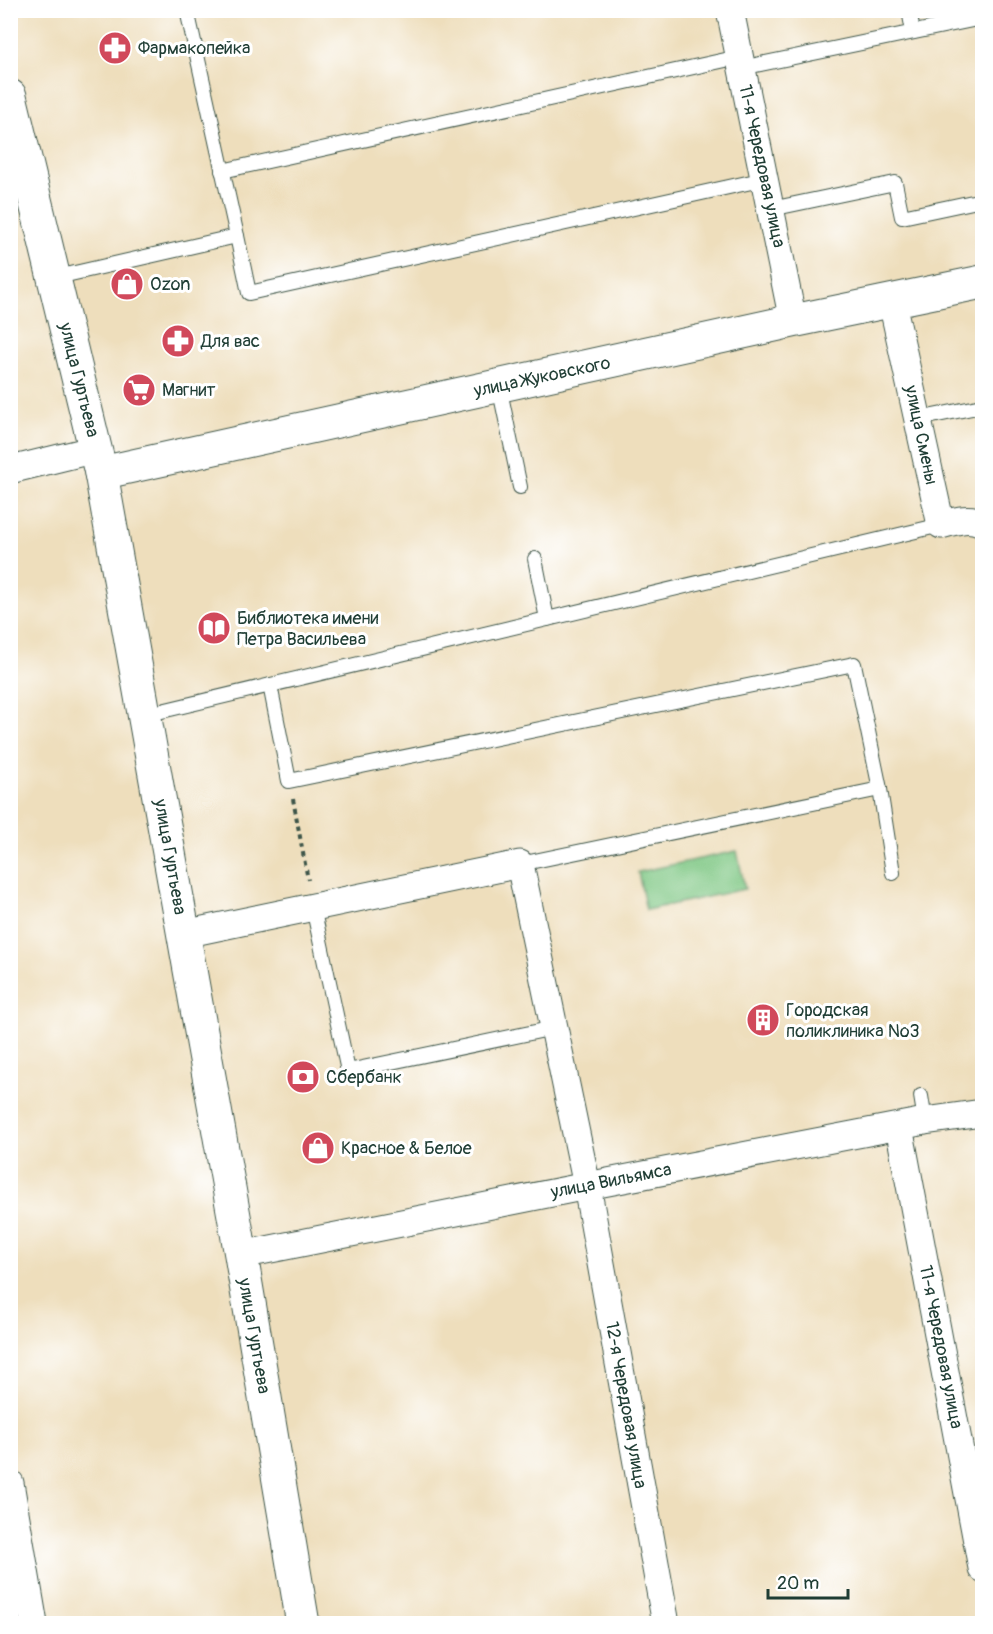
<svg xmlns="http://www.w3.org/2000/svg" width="993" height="1634" viewBox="0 0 993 1634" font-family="Pangolin,sans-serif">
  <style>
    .green { fill: #7fc784; stroke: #4f825c; stroke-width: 1.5 }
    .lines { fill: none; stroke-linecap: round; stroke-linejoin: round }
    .lane-casing { stroke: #3e5548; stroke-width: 16 }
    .street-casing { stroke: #3e5548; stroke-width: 29 }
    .secondary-casing { stroke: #3e5548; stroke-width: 35 }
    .path { stroke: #3e5548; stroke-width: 4; stroke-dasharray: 4.5 4.5; stroke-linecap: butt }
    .lane { stroke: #fff; stroke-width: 14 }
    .street { stroke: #fff; stroke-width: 27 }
    .secondary { stroke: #fff; stroke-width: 33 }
    .labels { text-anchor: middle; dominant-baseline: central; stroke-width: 6; stroke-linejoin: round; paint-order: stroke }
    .poi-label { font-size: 18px; fill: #1f3d34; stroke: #fff; text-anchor: start }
    .street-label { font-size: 18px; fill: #1f3d34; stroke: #fff }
  </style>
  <rect width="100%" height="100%" fill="#fff"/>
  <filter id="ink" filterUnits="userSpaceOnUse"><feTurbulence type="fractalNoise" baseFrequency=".0167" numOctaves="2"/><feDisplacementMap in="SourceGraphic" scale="12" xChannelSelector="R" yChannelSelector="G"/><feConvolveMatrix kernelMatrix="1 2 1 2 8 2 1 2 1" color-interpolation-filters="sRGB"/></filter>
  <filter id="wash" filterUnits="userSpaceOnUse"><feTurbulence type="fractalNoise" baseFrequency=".008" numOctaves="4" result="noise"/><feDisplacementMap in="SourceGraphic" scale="24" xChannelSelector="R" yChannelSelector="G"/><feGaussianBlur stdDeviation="1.35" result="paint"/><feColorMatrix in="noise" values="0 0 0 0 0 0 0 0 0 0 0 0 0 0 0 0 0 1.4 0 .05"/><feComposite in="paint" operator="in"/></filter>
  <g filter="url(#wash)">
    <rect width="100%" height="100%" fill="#eedebc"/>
    <path class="green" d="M737 851 745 889 646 910 638 872Z"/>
  </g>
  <g filter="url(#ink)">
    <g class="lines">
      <g class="lane-casing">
        <g id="lane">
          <path d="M909 10 913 32"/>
          <path d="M741 68 982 18"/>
          <path d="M222 171 739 57"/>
          <path d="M771 209 895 183 902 217 982 200"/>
          <path d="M237 236 249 293 765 179"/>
          <path d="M53 278 237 236 187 10"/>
          <path d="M499 386 520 487"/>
          <path d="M918 419 982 406"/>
          <path d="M535 559 547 619"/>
          <path d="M270 685 289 781 854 664 880 789 893 873"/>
          <path d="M145 715 941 525"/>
          <path d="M520 864 880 789"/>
          <path d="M313 907 348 1071 554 1028"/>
          <path d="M921 1096 925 1121"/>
        </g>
      </g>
      <g class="street-casing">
        <g id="street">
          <path d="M730 10 793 321"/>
          <path d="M892 302 941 525C955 521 969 516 982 523"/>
          <path d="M10 470 96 449"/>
          <path d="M184 934 520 864 587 1186 666 1624"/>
          <path d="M899 1127 982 1568"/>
          <path d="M241 1255 587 1186 925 1121 982 1113"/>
          <path d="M10 1483 34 1624"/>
        </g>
      </g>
      <g class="secondary-casing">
        <g id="secondary">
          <path d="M10 96 101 473 241 1255 303 1624"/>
          <path d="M101 473 793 321 982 282"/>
        </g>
      </g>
      <path class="path" d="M293 799 308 880"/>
      <use href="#lane" class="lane"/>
      <use href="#street" class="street"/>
      <use href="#secondary" class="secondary"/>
    </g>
  </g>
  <defs>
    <g id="pharmacy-disc" transform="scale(1.725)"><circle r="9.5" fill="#d1495b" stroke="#fff"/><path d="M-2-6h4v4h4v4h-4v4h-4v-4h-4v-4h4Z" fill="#fff"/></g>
    <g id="shop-disc" transform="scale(1.725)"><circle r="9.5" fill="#d1495b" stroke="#fff"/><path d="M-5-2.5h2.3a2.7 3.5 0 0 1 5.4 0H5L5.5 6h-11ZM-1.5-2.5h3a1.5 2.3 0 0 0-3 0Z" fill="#fff"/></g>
    <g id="supermarket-disc" transform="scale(1.725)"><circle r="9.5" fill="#d1495b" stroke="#fff"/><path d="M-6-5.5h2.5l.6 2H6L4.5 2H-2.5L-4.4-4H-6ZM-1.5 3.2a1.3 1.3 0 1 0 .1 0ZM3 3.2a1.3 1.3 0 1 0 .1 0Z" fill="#fff"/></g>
    <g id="library-disc" transform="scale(1.725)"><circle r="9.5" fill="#d1495b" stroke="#fff"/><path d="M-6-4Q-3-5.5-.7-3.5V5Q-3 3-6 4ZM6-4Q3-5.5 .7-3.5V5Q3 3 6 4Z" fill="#fff"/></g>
    <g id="building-disc" transform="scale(1.725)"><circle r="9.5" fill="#d1495b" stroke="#fff"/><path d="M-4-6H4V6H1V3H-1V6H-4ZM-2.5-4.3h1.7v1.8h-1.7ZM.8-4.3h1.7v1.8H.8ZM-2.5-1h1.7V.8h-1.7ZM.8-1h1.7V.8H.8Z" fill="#fff"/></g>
    <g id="bank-disc" transform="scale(1.725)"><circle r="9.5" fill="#d1495b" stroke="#fff"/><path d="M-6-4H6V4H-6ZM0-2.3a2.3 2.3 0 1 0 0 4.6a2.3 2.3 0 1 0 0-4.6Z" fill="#fff"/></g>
  </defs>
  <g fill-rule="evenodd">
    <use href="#pharmacy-disc" x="115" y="48"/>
    <use href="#shop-disc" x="127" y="284"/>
    <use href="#pharmacy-disc" x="178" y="341"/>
    <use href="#supermarket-disc" x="139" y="390"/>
    <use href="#library-disc" x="214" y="628"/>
    <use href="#building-disc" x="763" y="1020"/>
    <use href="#bank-disc" x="303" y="1077"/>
    <use href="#shop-disc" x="318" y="1148"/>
  </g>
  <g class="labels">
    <g class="poi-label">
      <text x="138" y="48">Фармакопейка</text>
      <text x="150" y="284">Ozon</text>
      <text x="201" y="341">Для вас</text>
      <text x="162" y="390">Магнит</text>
      <text x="237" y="618">Библиотека имени<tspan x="237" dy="21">Петра Васильева</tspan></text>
      <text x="786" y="1010">Городская<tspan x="786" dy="21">поликлиника №3</tspan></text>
      <text x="326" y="1077">Сбербанк</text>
      <text x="341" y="1148">Красное &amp; Белое</text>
    </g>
    <g class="street-label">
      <text transform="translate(762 166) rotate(78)">11-я Чередовая улица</text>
      <text transform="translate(542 377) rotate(-12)">улица Жуковского</text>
      <text transform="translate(79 380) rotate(76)">улица Гуртьева</text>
      <text transform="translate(921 435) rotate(78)">улица Смены</text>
      <text transform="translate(170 857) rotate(80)">улица Гуртьева</text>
      <text transform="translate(611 1181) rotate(-11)">улица Вильямса</text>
      <text transform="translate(254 1336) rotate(80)">улица Гуртьева</text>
      <text transform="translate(941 1347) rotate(79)">11-я Чередовая улица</text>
      <text transform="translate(626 1405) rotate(80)">12-я Чередовая улица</text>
    </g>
  </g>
  <rect width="993" height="1634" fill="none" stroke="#fff" stroke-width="36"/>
  <path d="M768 1589v9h80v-9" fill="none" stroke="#1f3d34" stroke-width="3"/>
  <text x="777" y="1589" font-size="18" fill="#1f3d34" stroke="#ffffff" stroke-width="4.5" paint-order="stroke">20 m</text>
</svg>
